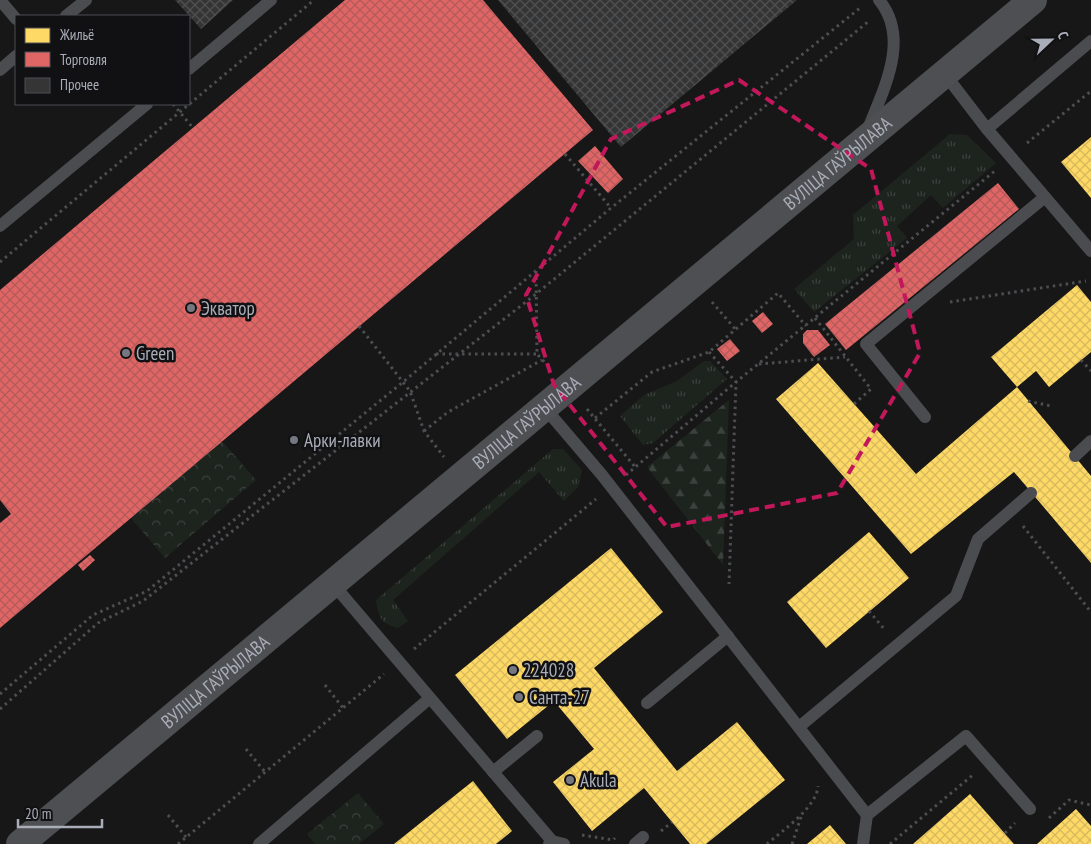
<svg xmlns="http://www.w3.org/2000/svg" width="1091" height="844" viewBox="0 0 1091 844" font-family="'PT Sans Narrow',sans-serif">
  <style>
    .grass { fill: url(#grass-tufts) }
    .forest { fill: url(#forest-firs) }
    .park { fill: url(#park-crowns) }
    .homes { fill: url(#homes-cross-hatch) }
    .shops { fill: url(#shops-cross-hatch) }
    .building { fill: url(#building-cross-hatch) }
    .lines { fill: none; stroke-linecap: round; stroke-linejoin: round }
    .path { stroke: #4d4e52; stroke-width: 3; stroke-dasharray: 2.5 4; stroke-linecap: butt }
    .lane { stroke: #4b4c50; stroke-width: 12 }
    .primary { stroke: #4d4f52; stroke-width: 28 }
    .marked { fill: none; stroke: #c2185b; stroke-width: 4; stroke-dasharray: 10 6; stroke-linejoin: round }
    .poi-dot { fill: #757880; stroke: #111113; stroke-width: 2 }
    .labels { text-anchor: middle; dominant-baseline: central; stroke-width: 5; stroke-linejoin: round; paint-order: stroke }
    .street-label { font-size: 19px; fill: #a8adb8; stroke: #111113 }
    .poi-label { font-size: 19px; fill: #a8adb8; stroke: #111113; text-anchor: start }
  </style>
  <defs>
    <pattern id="grass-tufts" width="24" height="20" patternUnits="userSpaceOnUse" patternTransform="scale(1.25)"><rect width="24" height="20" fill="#1d241e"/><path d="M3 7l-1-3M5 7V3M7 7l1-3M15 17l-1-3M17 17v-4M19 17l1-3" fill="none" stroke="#3b413d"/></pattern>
    <pattern id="forest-firs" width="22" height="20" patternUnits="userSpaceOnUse" patternTransform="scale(1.25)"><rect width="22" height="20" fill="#1d241e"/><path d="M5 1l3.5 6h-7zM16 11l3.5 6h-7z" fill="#3b413d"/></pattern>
    <pattern id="park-crowns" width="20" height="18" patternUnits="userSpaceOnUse" patternTransform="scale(1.25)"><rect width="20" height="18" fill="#1d241e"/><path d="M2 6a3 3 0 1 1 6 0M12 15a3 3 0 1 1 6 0" fill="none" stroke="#3b413d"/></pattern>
    <pattern id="homes-cross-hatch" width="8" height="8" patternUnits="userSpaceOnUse" patternTransform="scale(1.25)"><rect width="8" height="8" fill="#ffd966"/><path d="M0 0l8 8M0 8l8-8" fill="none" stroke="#d6b85d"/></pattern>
    <pattern id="shops-cross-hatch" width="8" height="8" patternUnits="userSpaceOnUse" patternTransform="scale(1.25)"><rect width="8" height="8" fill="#e06666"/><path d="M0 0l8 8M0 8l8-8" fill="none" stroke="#b45a5a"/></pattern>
    <pattern id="building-cross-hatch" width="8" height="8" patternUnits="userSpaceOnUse" patternTransform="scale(1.25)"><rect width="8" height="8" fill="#353536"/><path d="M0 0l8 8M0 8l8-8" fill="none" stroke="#4f5051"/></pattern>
  </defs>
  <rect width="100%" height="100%" fill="#171717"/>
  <g class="grass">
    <path d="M950 134 967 135 996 163 943 208 931 195 897 226 907 238 814 312 794 289 854 239 853 215Z"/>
    <path d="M704 361H710L727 379 653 443 643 445 620 416 644 395 677 381Z"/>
    <path d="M553 449H563L582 470 578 487 564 501 539 472 393 600 408 621 398 628C381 624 378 616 376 600Z"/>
  </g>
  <path class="forest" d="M729 400 723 565 647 467Z"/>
  <g class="park">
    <path d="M222 441 256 480 165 558 131 518Z"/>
    <path d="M358 793 384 824 359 844H315L307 834Z"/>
  </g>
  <g class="homes">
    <path d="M1091 137V198L1061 162Z"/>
    <path d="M1077 285 1091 302V352L1049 387 1036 371 1017 387 991 357Z"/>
    <path d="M818 363 916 474 1017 387 1091 476V563L1014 472 911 554 776 399Z"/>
    <path d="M869 532 909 578 826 648 787 602Z"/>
    <path d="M611 548 663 612 594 668 677 771 737 722 785 780 706 844H690L644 788 592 831 553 782 594 749 554 701 507 739 455 675Z"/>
    <path d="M473 781 512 831 496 844H394Z"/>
    <path d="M970 794 1014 844H913Z"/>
    <path d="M1076 809 1091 826V844H1037Z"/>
    <path d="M830 825 846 844H807Z"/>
  </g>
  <g class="shops">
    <path d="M345 0H483L593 130 0 628V523L11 514 0 500V290Z"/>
    <path d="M595 146 623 179 608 193 578 161Z"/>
    <path d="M998 183 1019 209 846 350 825 324Z"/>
    <path d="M763 312 773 324 762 333 752 321Z"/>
    <path d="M807 330H818L830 345 814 357 803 343V334Z"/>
    <path d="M730 339 740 351 727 361 717 349Z"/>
    <path d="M90 555 95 560 83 571 78 565Z"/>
  </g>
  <g class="building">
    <path d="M175 0H233L201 29Z"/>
    <path d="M498 0H797L621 147Z"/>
  </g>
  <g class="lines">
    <g class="path">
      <path d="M173 104 193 128"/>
      <path d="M1027 143 1091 91"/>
      <path d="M565 154 611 208"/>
      <path d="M0 262 314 0"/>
      <path d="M536 271 537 354 549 367"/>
      <path d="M712 302 736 330"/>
      <path d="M950 302 1086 281"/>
      <path d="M815 318 871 389 854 404"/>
      <path d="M359 326 410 391 424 431 444 457"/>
      <path d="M709 352 736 382 729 584"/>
      <path d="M436 354H537"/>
      <path d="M1081 360 1091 371"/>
      <path d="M759 364 845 357"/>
      <path d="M1028 401 1051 406"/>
      <path d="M587 409 636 468"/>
      <path d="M595 418 652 372 709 352 778 293 806 326"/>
      <path d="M424 431 448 412 542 360"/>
      <path d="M626 475 736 382 996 170"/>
      <path d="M1023 526 1091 612"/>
      <path d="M869 611 885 630"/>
      <path d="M414 649 596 499"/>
      <path d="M325 685 343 708"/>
      <path d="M0 694 93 615 147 591 403 382 611 208 860 8"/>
      <path d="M0 709 98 623 143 601 536 294 869 21"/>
      <path d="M246 749 265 772"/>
      <path d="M168 815 186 837"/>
      <path d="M1049 818 1069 800 1091 805"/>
      <path d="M661 831 672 822"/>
      <path d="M1005 833 1015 823"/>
      <path d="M582 835 613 840 615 838"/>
      <path d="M178 844 384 674"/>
      <path d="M767 844C782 831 817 807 818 786"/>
      <path d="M792 844 802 814"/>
      <path d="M890 844 974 774"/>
    </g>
    <g class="lane">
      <path d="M0 0 16 19"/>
      <path d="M66 16 86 0"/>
      <path d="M189 69 271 0"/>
      <path d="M0 70 16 56"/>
      <path d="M944 73 987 129 1091 251"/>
      <path d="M868 129C883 90 911 39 879 0"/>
      <path d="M987 129 1091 41"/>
      <path d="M0 226 147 104"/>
      <path d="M544 407 602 475 867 815 966 736 1030 809"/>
      <path d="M925 417 866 344 1045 197"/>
      <path d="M1075 456 1091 441"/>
      <path d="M333 584 552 841 549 844"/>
      <path d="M647 703 728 636"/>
      <path d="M799 727 956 596 978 539 1031 493"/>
      <path d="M493 772 537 736"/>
      <path d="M552 841 564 844"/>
      <path d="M259 844 430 698"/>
      <path d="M635 844 643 837"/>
      <path d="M863 844 867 815"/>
    </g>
    <path class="primary" id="s1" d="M20 844 1033 0"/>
  </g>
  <path class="marked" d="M739 80 871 169 920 353 837 493 667 527 554 385 526 295 611 139Z"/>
  <g class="poi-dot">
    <circle cx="191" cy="308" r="5"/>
    <circle cx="126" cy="353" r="5"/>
    <circle cx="294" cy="440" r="5"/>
    <circle cx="513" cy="670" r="5"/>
    <circle cx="519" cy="697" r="5"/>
    <circle cx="570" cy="780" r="5"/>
  </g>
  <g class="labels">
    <g class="street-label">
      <text stroke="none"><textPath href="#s1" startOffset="1064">ВУЛІЦА ГАЎРЫЛАВА</textPath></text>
      <text stroke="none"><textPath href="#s1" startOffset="659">ВУЛІЦА ГАЎРЫЛАВА</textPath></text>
      <text stroke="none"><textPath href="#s1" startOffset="254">ВУЛІЦА ГАЎРЫЛАВА</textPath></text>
    </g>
    <g class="poi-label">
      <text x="201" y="308">Экватор</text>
      <text x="136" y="353">Green</text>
      <text x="304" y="440">Арки-лавки</text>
      <text x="523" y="670">224028</text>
      <text x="529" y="697">Санта-27</text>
      <text x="580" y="780">Akula</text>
    </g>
  </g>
  <rect x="15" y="15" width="175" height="90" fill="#111113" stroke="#4d4f55"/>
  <rect x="25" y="28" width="25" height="15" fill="#ffd966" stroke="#4d4f55"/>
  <text x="60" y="40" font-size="15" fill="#a8adb8">Жильё</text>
  <rect x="25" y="52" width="25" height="15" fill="#e06666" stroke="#4d4f55"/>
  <text x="60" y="65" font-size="15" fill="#a8adb8">Торговля</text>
  <rect x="25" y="78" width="25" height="15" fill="#353536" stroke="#4d4f55"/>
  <text x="60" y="90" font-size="15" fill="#a8adb8">Прочее</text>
  <g transform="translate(1051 40) rotate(68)" stroke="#111113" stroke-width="4" paint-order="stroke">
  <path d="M0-4L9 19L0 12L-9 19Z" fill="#a8adb8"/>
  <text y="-8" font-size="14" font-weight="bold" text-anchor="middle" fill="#a8adb8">С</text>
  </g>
  <path d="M18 819v8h84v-8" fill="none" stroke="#a8adb8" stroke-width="2.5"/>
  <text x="25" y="819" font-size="15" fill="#a8adb8" stroke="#111113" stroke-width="4" paint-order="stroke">20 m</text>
</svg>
